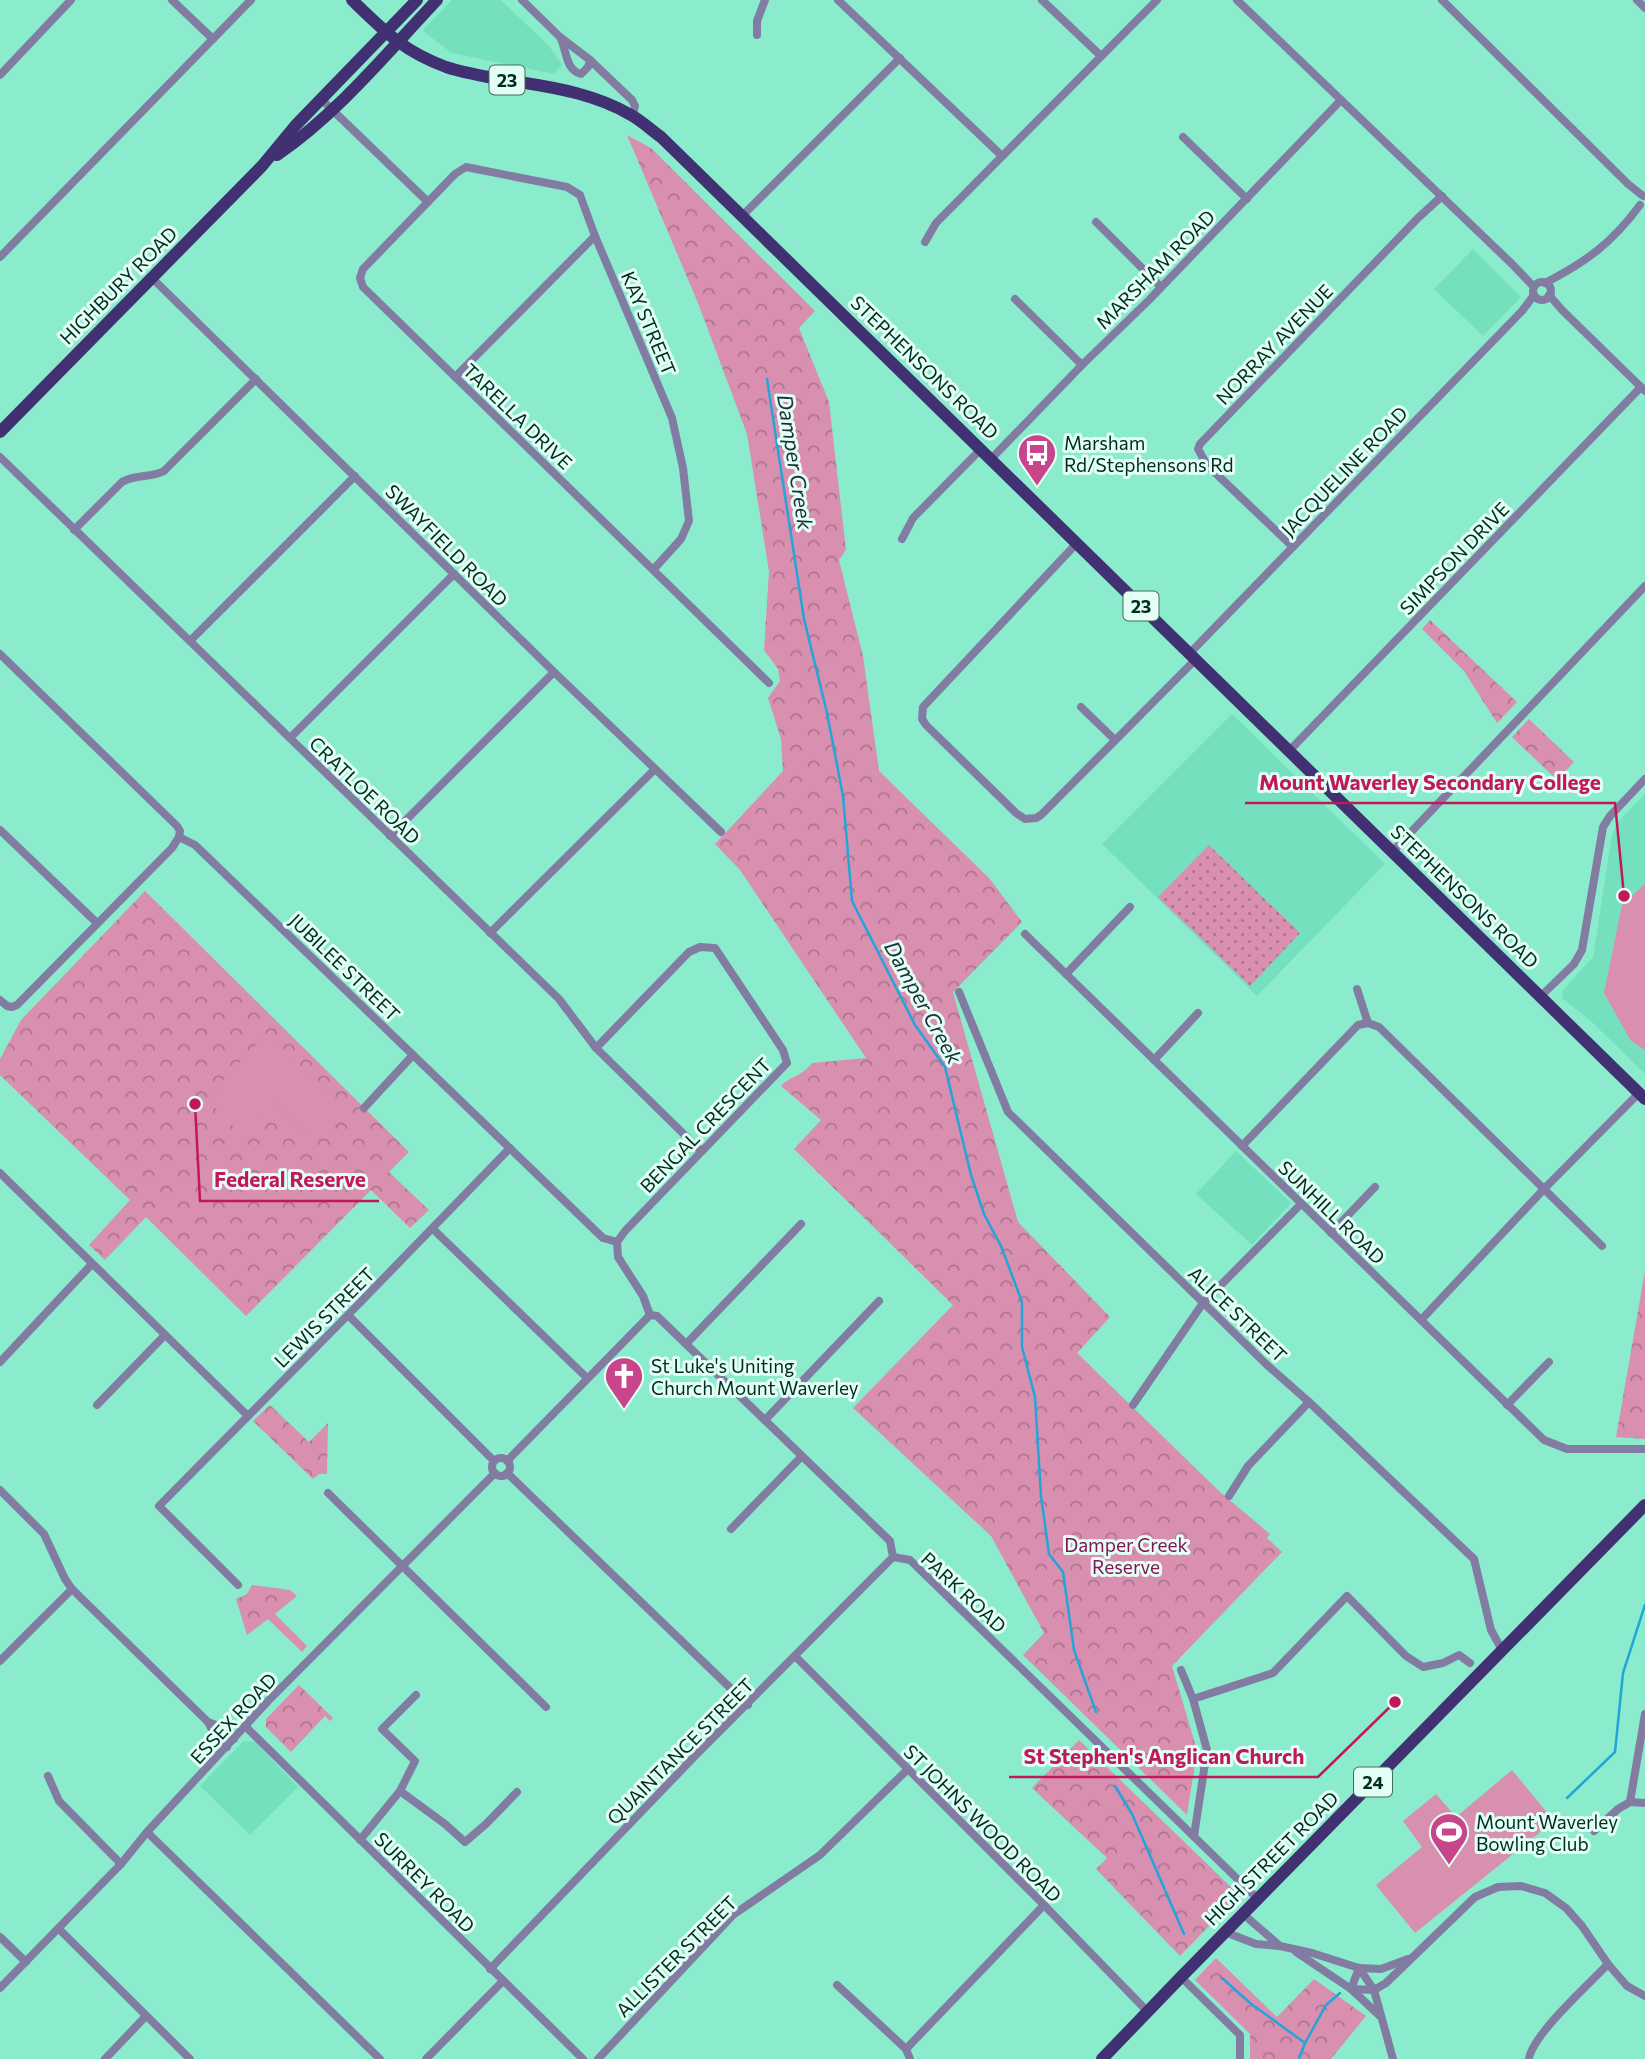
<svg xmlns="http://www.w3.org/2000/svg" width="1645" height="2059" viewBox="0 0 1645 2059" font-family="Commissioner,sans-serif">
  <style>
    .built { fill: #74e0be }
    .grass { fill: url(#grass-dots) }
    .park { fill: url(#park-crowns) }
    .garden { fill: #d88fb0 }
    .lines { fill: none; stroke-linecap: round; stroke-linejoin: round }
    .stream { stroke: #22a5d9; stroke-width: 2.5 }
    .street { stroke: #827ca3; stroke-width: 8 }
    .primary { stroke: #413173; stroke-width: 12 }
    .labels { text-anchor: middle; dominant-baseline: central; stroke-width: 6; stroke-linejoin: round; paint-order: stroke }
    .shield { fill: #e3fef4; stroke: #446b60; stroke-width: 2 }
    .shield-label { font-size: 18px; font-weight: bold; fill: #002c21 }
    .street-label { font-size: 19px; fill: #002c21; stroke: #e3fef4 }
    .poi-label { font-size: 19px; fill: #002c21; stroke: #e3fef4; text-anchor: start }
    .park-label { font-size: 19px; fill: #861356; stroke: #e3fef4 }
    .water-label { font-size: 21px; font-style: italic; fill: #1b2f3a; stroke: #e3fef4 }
    .leader { fill: none; stroke: #c2185b; stroke-width: 2.5 }
    .callout-dot { fill: #c2185b; stroke: #e3fef4; stroke-width: 2.5 }
    .callout-label { font-size: 21px; text-anchor: middle; font-weight: bold; fill: #c2185b; stroke: #e3fef4; stroke-width: 6; stroke-linejoin: round; paint-order: stroke }
  </style>
  <defs>
    <pattern id="grass-dots" width="8" height="8" patternUnits="userSpaceOnUse" patternTransform="scale(1.75)"><rect width="8" height="8" fill="#d88fb0"/><path d="M2 2h.1M6 6h.1" fill="none" stroke="#ad758f" stroke-width="1.8" stroke-linecap="round"/></pattern>
    <pattern id="park-crowns" width="20" height="18" patternUnits="userSpaceOnUse" patternTransform="scale(1.75)"><rect width="20" height="18" fill="#d88fb0"/><path d="M2 6a3 3 0 1 1 6 0M12 15a3 3 0 1 1 6 0" fill="none" stroke="#ad758f"/></pattern>
  </defs>
  <rect width="100%" height="100%" fill="#8aeccd"/>
  <g class="built">
    <path d="M452 0H501L549 46 562 65 554 74 452 53 424 32V29Z"/>
    <path d="M1473 249 1521 297 1483 336 1434 289Z"/>
    <path d="M1232 714 1385 864 1257 996 1102 844Z"/>
    <path d="M1645 794V1074L1591 1021 1562 998 1563 990 1593 957 1612 835 1616 824Z"/>
    <path d="M1236 1151 1291 1203 1252 1245 1196 1194Z"/>
    <path d="M244 1741 255 1742 298 1787 250 1835 200 1786Z"/>
  </g>
  <path class="grass" d="M1209 845 1300 933 1250 986 1158 897Z"/>
  <g class="park">
    <path d="M627 135 651 148 815 311 799 328 829 402 846 550 839 560 863 656 879 771 990 879 1022 922 953 992 1018 1222 1110 1317 1077 1353 1220 1492 1270 1534 1267 1538 1282 1552 1172 1666 1197 1750 1187 1815 1023 1655 1044 1633 991 1536 853 1408 953 1305 794 1149 821 1120 781 1086C791 1075 800 1078 812 1063L866 1058 740 870 715 844 783 771 781 739 768 698 780 681 778 669 764 650 769 571 747 434 698 303Z"/>
    <path d="M1430 620 1517 702 1497 723 1464 671 1422 629Z"/>
    <path d="M1529 719 1574 762 1557 780 1512 737Z"/>
    <path d="M145 891 409 1152 389 1172 429 1210 410 1228 371 1190 246 1316 146 1217 105 1260 89 1245 130 1200 0 1075V1059L21 1020Z"/>
    <path d="M1645 1271V1439L1616 1437Z"/>
    <path d="M270 1405 309 1442 328 1423 327 1474H319L313 1479 253 1421Z"/>
    <path d="M252 1585 290 1590 297 1596 275 1614 307 1646 302 1652 268 1619 247 1635 236 1599 247 1594Z"/>
    <path d="M299 1685 333 1718 330 1721 325 1716 291 1752 266 1727V1719Z"/>
    <path d="M1079 1740 1236 1892V1898L1180 1956 1096 1869 1107 1858 1032 1788Z"/>
    <path d="M1216 1958 1277 2017 1314 1979 1366 2016 1331 2059H1250V2034L1195 1980Z"/>
  </g>
  <g class="garden">
    <path d="M1645 884V1050L1631 1041 1604 993 1622 905Z"/>
    <path d="M267 1033 340 1104 308 1136 271 1102 240 1133 206 1099Z"/>
    <path d="M1512 1770 1554 1821 1415 1933 1376 1885 1422 1847 1403 1821 1436 1794 1456 1817Z"/>
  </g>
  <g class="lines">
    <g class="stream">
      <path d="M767 379 804 619 827 713 843 796 852 901 915 1025 945 1067 971 1175 984 1214 1001 1246 1022 1302V1347L1035 1397 1041 1496 1049 1554 1063 1572 1074 1650 1096 1712"/>
      <path d="M1115 1786 1132 1814 1184 1934"/>
      <path d="M1567 1798 1615 1752 1623 1673 1645 1605"/>
      <path d="M1222 1978 1250 2003 1305 2043 1299 2059"/>
      <path d="M1305 2043 1326 2005 1340 1993"/>
    </g>
    <g class="street">
      <path d="M172 0 213 39"/>
      <path d="M522 0 560 37 590 60 632 100 635 106 633 115"/>
      <path d="M838 0 1001 155"/>
      <path d="M1042 0 1101 56"/>
      <path d="M1237 0 1512 264 1534 287"/>
      <path d="M1442 0 1628 184 1643 196"/>
      <path d="M1637 0 1645 8"/>
      <path d="M757 35V21L765 0"/>
      <path d="M561 39C567 53 566 70 581 74L588 67 590 60"/>
      <path d="M0 75 71 0"/>
      <path d="M322 100 428 202"/>
      <path d="M1183 137 1247 199"/>
      <path d="M742 216 900 58"/>
      <path d="M1096 222 1161 287"/>
      <path d="M925 242 936 223 1157 0"/>
      <path d="M0 257 251 0"/>
      <path d="M152 278 554 672 721 832"/>
      <circle cx="1542" cy="291" r="9"/>
      <path d="M1545 283C1586 262 1612 243 1640 205"/>
      <path d="M1549 295 1562 310 1645 391"/>
      <path d="M1015 299 1082 365"/>
      <path d="M455 377 595 236"/>
      <path d="M0 457 559 999 596 1048 701 1151"/>
      <path d="M991 459 1082 365 1149 300 1341 100"/>
      <path d="M74 530 122 482C135 474 151 478 164 471L256 379"/>
      <path d="M902 539 913 518 981 449"/>
      <path d="M1077 543 923 707 922 719 926 725 1016 813 1025 819 1036 818 1041 815 1196 659"/>
      <path d="M1293 547 1207 465 1198 449 1200 444 1418 218 1442 196"/>
      <path d="M653 570 681 539 689 521 683 468 672 418 595 236 580 195 567 187 466 167 455 174 363 269 360 278 363 287 769 683"/>
      <path d="M190 641 355 476"/>
      <path d="M1190 653 1522 311 1534 295"/>
      <path d="M0 654 177 826 180 831 179 837"/>
      <path d="M1081 707 1115 740"/>
      <path d="M290 738 454 574"/>
      <path d="M1289 751 1641 387"/>
      <path d="M0 830 97 923"/>
      <path d="M390 836 554 672"/>
      <path d="M179 837 195 845 603 1238 617 1242 618 1257 643 1296 650 1315"/>
      <path d="M1392 852 1645 586"/>
      <path d="M490 933 655 769"/>
      <path d="M1025 934 1544 1440 1567 1449H1645"/>
      <path d="M1066 974 1130 907"/>
      <path d="M1357 989 1368 1023"/>
      <path d="M959 992 1008 1112 1266 1364 1309 1402 1474 1559 1491 1630 1502 1650"/>
      <path d="M1540 997 1574 964 1582 950 1603 827 1610 816 1645 779"/>
      <path d="M0 1000 7 1006 12 1007 17 1005 172 848 179 837"/>
      <path d="M1368 1023 1379 1027 1602 1246"/>
      <path d="M596 1048 689 952 700 947 715 948 783 1050 787 1063 625 1231 617 1242"/>
      <path d="M1154 1060 1198 1013"/>
      <path d="M364 1108 413 1055"/>
      <path d="M1242 1146 1358 1025 1368 1023"/>
      <path d="M0 1173 248 1416"/>
      <path d="M433 1229 587 1378"/>
      <path d="M1331 1233 1375 1187"/>
      <path d="M348 1315 494 1461"/>
      <path d="M650 1315 657 1316 890 1541 893 1557 910 1560 1258 1899"/>
      <path d="M1421 1320 1544 1189 1639 1093"/>
      <path d="M686 1344 801 1224"/>
      <path d="M0 1362 92 1264"/>
      <path d="M97 1405 165 1335"/>
      <path d="M1133 1405 1203 1303 1301 1204"/>
      <path d="M1507 1405 1549 1362"/>
      <path d="M765 1420 879 1301"/>
      <circle cx="501" cy="1467" r="9"/>
      <path d="M507 1461 650 1315"/>
      <path d="M507 1473 748 1705"/>
      <path d="M0 1490 44 1534 65 1579 72 1589 208 1722 212 1730 227 1747"/>
      <path d="M328 1493 546 1707"/>
      <path d="M1229 1496 1248 1466 1309 1402"/>
      <path d="M731 1529 802 1456"/>
      <path d="M238 1585 159 1506 348 1315 510 1148"/>
      <path d="M796 1657 1044 1905 1148 2012"/>
      <path d="M0 1661 72 1589"/>
      <path d="M1181 1670 1193 1699 1207 1750 1194 1836"/>
      <path d="M416 1695 382 1729 415 1761 400 1791 445 1824 465 1842 486 1824 517 1792"/>
      <path d="M1193 1699 1273 1673 1347 1596 1406 1656 1423 1667 1443 1663 1459 1655 1470 1663"/>
      <path d="M208 1722 216 1725 234 1739"/>
      <path d="M245 1726 583 2059"/>
      <path d="M48 1776 59 1801 121 1864"/>
      <path d="M1630 1802 1645 1803"/>
      <path d="M1594 1831 1618 1809 1630 1802 1645 1714"/>
      <path d="M147 1832 380 2059"/>
      <path d="M360 1840 400 1791"/>
      <path d="M1243 1914 1280 1946"/>
      <path d="M59 1929 190 2059"/>
      <path d="M1225 1932 1256 1944 1280 1946 1312 1953 1359 1968 1381 1969 1408 1959"/>
      <path d="M0 1937 26 1962"/>
      <path d="M1296 1952 1351 1989 1380 2016"/>
      <path d="M1359 1968 1351 1989 1374 1990 1386 1983 1475 1897 1498 1887 1521 1886 1545 1893 1566 1908 1582 1926 1608 1964 1627 1986 1645 1996"/>
      <path d="M1359 1968 1374 1990 1393 2059"/>
      <path d="M490 1969 693 1758 893 1557"/>
      <path d="M1181 1977 1240 2035V2059"/>
      <path d="M837 1985 906 2049 910 2059"/>
      <path d="M0 1988 121 1864 147 1832 269 1700 495 1473"/>
      <path d="M906 2049 1044 1905"/>
      <path d="M105 2059 146 2016"/>
      <path d="M426 2059 503 1981"/>
      <path d="M598 2059 733 1915 820 1855 907 1770"/>
      <path d="M1529 2059C1532 2035 1589 1984 1608 1964"/>
    </g>
    <g class="primary">
      <path d="M352 0C384 31 403 51 446 67 470 75 495 78 519 82 558 88 597 95 631 115 642 121 651 130 661 137L1645 1099"/>
      <path d="M277 155C338 113 386 54 437 0"/>
      <path d="M0 432 262 166 295 126 417 0"/>
      <path d="M1102 2059 1181 1977 1645 1505"/>
    </g>
  </g>
  <defs>
    <g id="bus-pin" transform="scale(2.0125)"><path d="M0 17L-7.5 6A9.5 9.5 0 1 1 7.5 6Z" fill="#c8458b" stroke="#e3fef4"/><path d="M-5-6H5V4H4V6H2V4H-2V6H-4V4H-5ZM-3.5-4V0h7V-4ZM-3.5 1.2v1.5H-2V1.2ZM2 1.2v1.5H3.5V1.2Z" fill="#fff"/></g>
    <g id="church-pin" transform="scale(2.0125)"><path d="M0 17L-7.5 6A9.5 9.5 0 1 1 7.5 6Z" fill="#c8458b" stroke="#e3fef4"/><path d="M-1.2-6h2.4v3.5h3.3v2.4h-3.3V6h-2.4V-.1h-3.3v-2.4h3.3Z" fill="#fff"/></g>
    <g id="stadium-pin" transform="scale(2.0125)"><path d="M0 17L-7.5 6A9.5 9.5 0 1 1 7.5 6Z" fill="#c8458b" stroke="#e3fef4"/><path d="M0-5a6.5 5 0 1 0 0 10a6.5 5 0 1 0 0-10ZM-3.5-1.8h7v3.6h-7Z" fill="#fff"/></g>
  </defs>
  <g fill-rule="evenodd">
    <use href="#bus-pin" x="1037" y="453"/>
    <use href="#church-pin" x="624" y="1376"/>
    <use href="#stadium-pin" x="1449" y="1832"/>
  </g>
  <g class="labels">
    <g class="shield">
      <rect x="489.5" y="65.5" width="35" height="29" rx="5"/>
      <rect x="1123.5" y="591.5" width="35" height="29" rx="5"/>
      <rect x="1354" y="1767.5" width="38" height="29" rx="5"/>
    </g>
    <g class="shield-label">
      <text x="507" y="80">23</text>
      <text x="1141" y="606">23</text>
      <text x="1373" y="1782">24</text>
    </g>
    <g class="street-label">
      <text transform="translate(1155 269) rotate(-45)">MARSHAM ROAD</text>
      <text transform="translate(118 285) rotate(-45)">HIGHBURY ROAD</text>
      <text transform="translate(649 323) rotate(67)">KAY STREET</text>
      <text transform="translate(1274 344) rotate(-46)">NORRAY AVENUE</text>
      <text transform="translate(925 367) rotate(44)">STEPHENSONS ROAD</text>
      <text transform="translate(518 416) rotate(44)">TARELLA DRIVE</text>
      <text transform="translate(1344 471) rotate(-46)">JACQUELINE ROAD</text>
      <text transform="translate(447 545) rotate(45)">SWAYFIELD ROAD</text>
      <text transform="translate(1454 558) rotate(-46)">SIMPSON DRIVE</text>
      <text transform="translate(365 790) rotate(44)">CRATLOE ROAD</text>
      <text transform="translate(1465 896) rotate(44)">STEPHENSONS ROAD</text>
      <text transform="translate(345 967) rotate(44)">JUBILEE STREET</text>
      <text transform="translate(705 1125) rotate(-46)">BENGAL CRESCENT</text>
      <text transform="translate(1332 1212) rotate(44)">SUNHILL ROAD</text>
      <text transform="translate(1238 1314) rotate(44)">ALICE STREET</text>
      <text transform="translate(324 1317) rotate(-45)">LEWIS STREET</text>
      <text transform="translate(964 1592) rotate(43)">PARK ROAD</text>
      <text transform="translate(233 1718) rotate(-47)">ESSEX ROAD</text>
      <text transform="translate(680 1751) rotate(-45)">QUAINTANCE STREET</text>
      <text transform="translate(983 1823) rotate(45)">ST JOHNS WOOD ROAD</text>
      <text transform="translate(1271 1858) rotate(-45)">HIGH STREET ROAD</text>
      <text transform="translate(425 1882) rotate(45)">SURREY ROAD</text>
      <text transform="translate(676 1956) rotate(-45)">ALLISTER STREET</text>
    </g>
    <g class="poi-label">
      <text x="1064" y="442">Marsham<tspan x="1064" dy="22">Rd/Stephensons Rd</tspan></text>
      <text x="651" y="1365">St Luke's Uniting<tspan x="651" dy="22">Church Mount Waverley</tspan></text>
      <text x="1476" y="1821">Mount Waverley<tspan x="1476" dy="22">Bowling Club</tspan></text>
    </g>
    <g class="park-label">
      <text x="1126" y="1544">Damper Creek<tspan x="1126" dy="22">Reserve</tspan></text>
    </g>
    <g class="water-label">
      <text transform="translate(796 462) rotate(81)">Damper Creek</text>
      <text transform="translate(924 1002) rotate(61)">Damper Creek</text>
    </g>
  </g>
  <path class="leader" d="M1624 896L1615 803H1245M195 1104L200 1201H379M1395 1702L1318 1777H1009"/>
  <g class="callout-dot">
    <circle cx="1624" cy="896" r="7"/>
    <circle cx="195" cy="1104" r="7"/>
    <circle cx="1395" cy="1702" r="7"/>
  </g>
  <g class="callout-label">
    <text x="1430" y="790">Mount Waverley Secondary College</text>
    <text x="290" y="1187">Federal Reserve</text>
    <text x="1164" y="1764">St Stephen's Anglican Church</text>
  </g>
</svg>
